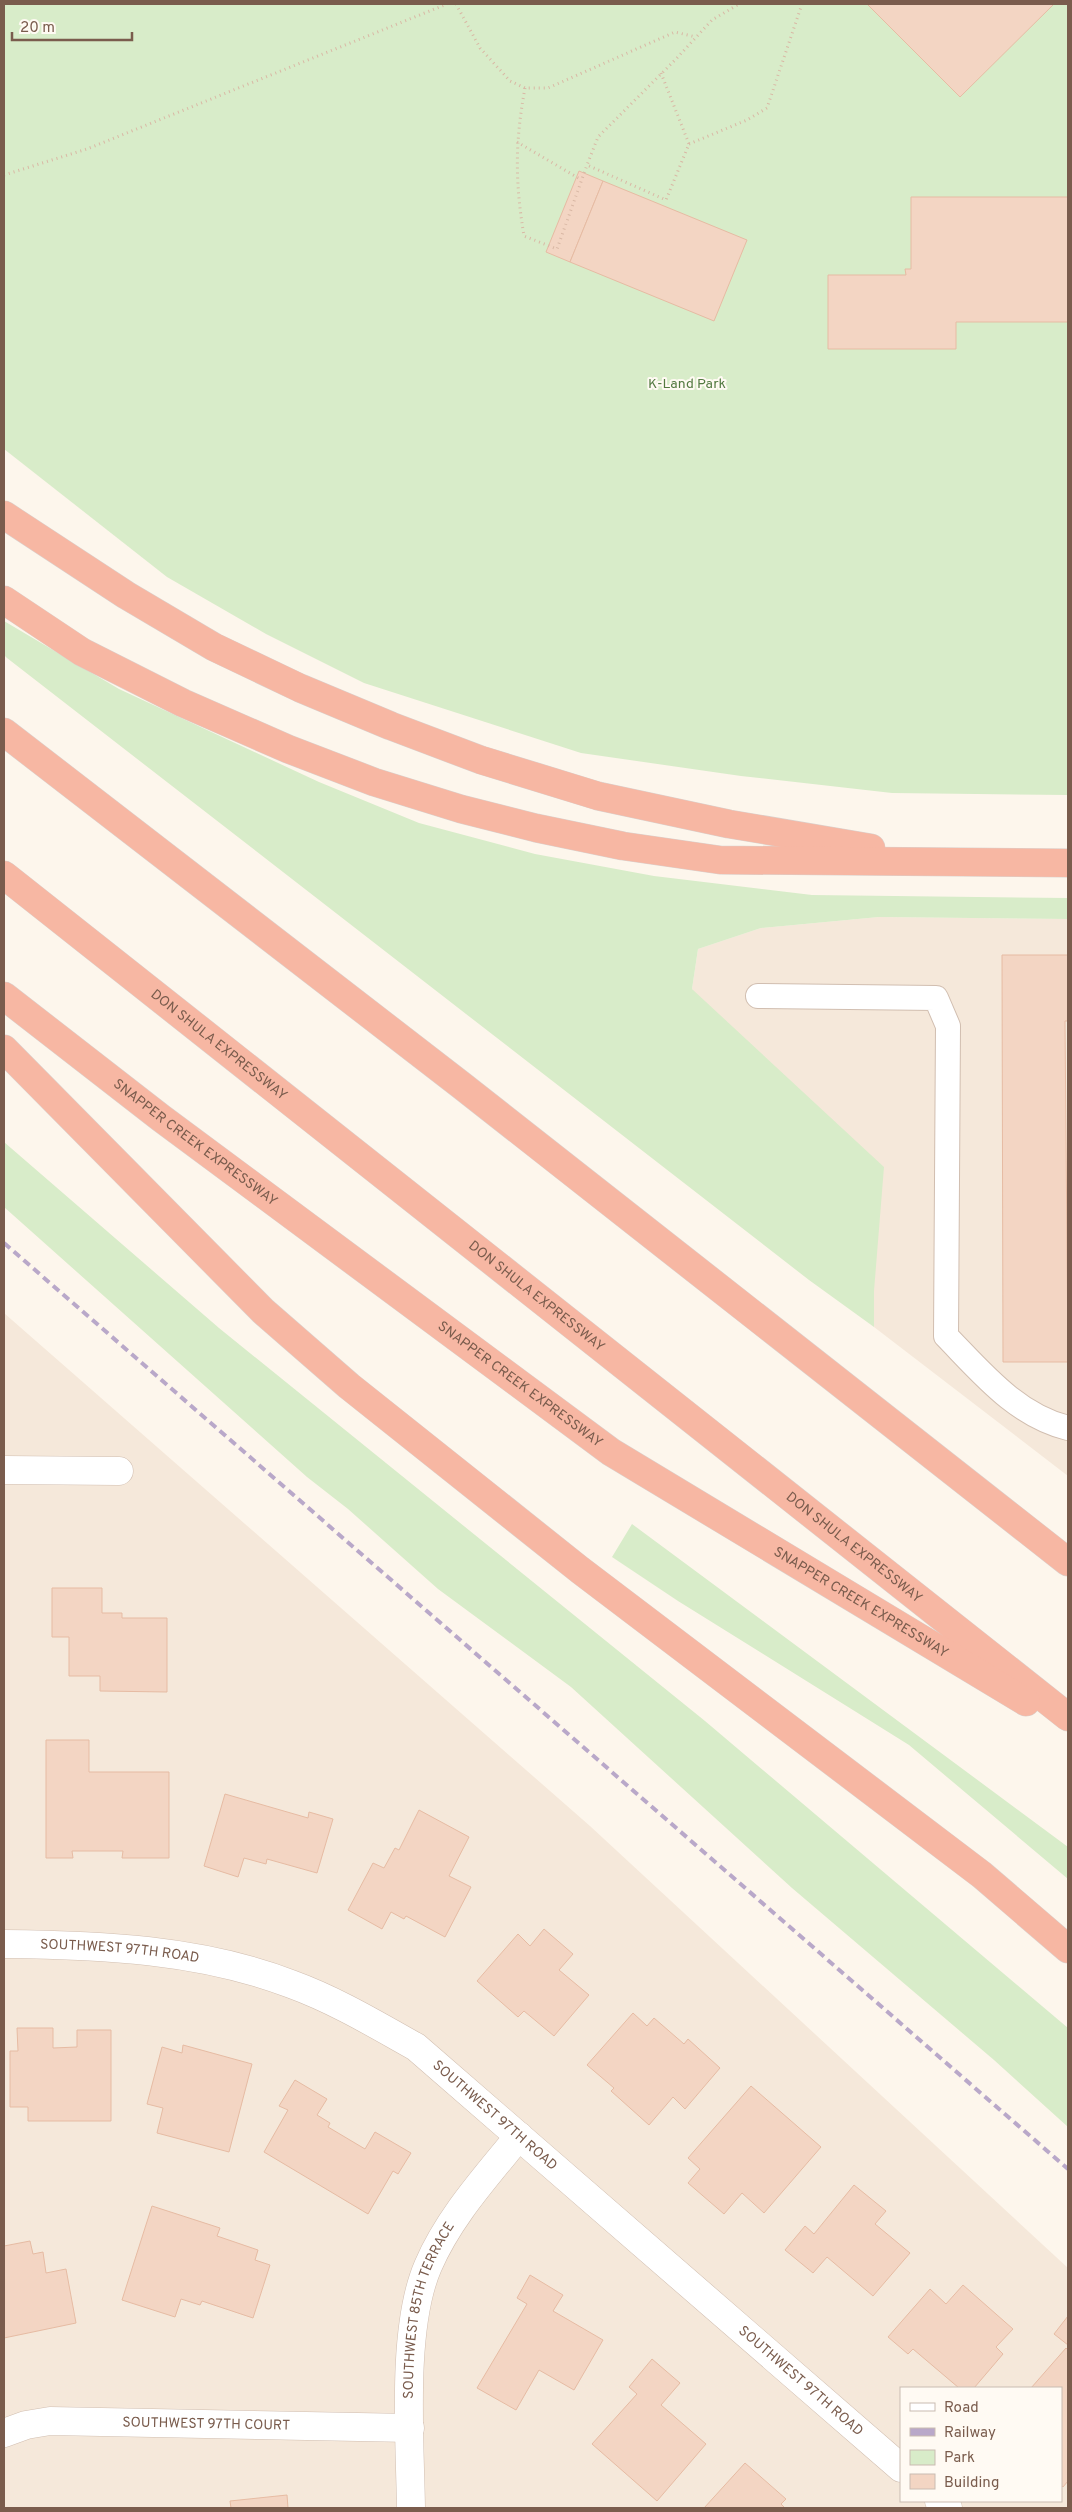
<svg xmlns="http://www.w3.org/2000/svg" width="1072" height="2512" viewBox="0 0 1072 2512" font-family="Overpass,sans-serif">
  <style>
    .residential { fill: #f5e8da; fill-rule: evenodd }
    .green { fill: #d8ecc9 }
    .building { fill: #f3d5c3; stroke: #e6bba3 }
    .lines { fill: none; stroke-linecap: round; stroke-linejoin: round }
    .lane-casing { stroke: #d1beb0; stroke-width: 26 }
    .street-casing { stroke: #d1beb0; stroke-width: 29 }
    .highway-casing { stroke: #dad1cd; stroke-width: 29 }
    .path { stroke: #d9b8a5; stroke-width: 3; stroke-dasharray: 1 4; stroke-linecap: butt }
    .lane { stroke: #fff; stroke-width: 24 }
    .street { stroke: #fff; stroke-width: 28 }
    .highway { stroke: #f7b7a3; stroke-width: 28 }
    .rail { stroke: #b9a8c9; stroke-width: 4; stroke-dasharray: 8 5; stroke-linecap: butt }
    .labels { text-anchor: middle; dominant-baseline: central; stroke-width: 4; stroke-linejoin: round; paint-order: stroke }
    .park-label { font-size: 14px; fill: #537a41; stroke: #fffaf3 }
    .street-label { font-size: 14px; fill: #7a5c4d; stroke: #fffaf3 }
  </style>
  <rect width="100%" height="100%" fill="#fdf6ec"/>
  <g class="residential">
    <path d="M879 917 1068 919V1476L874 1327V1291L692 989 698 949 761 928Z"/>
    <path d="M4 1313 590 1826 1068 2268V2508H4ZM901 2388H1061V2501H901Z"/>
  </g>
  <g class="green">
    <path d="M4 4H1068V795L892 793 741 776 581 753 364 683 266 634 167 577 4 449Z"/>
    <path d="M4 621 119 689 319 782 419 823 535 854 654 876 812 895 1068 898V919L879 917 761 928 698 949 692 989 884 1167 874 1291V1327L809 1280 7 658 4 655Z"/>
    <path d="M4 1142 219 1328 705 1721 1068 2028V2127L994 2060 792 1888 571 1687 438 1589 348 1509 307 1477 4 1207Z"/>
    <path d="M632 1524 1068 1847V1879L909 1745 678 1601 612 1557Z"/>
  </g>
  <g class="building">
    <path d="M867 4H1054L960 97Z"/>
    <path d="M579 171 603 181 570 262 546 252Z"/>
    <path d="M603 181 747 240 714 321 570 262Z"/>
    <path d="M911 197H1068V322H956V349H828V275H906L905 269H911Z"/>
    <path d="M1002 955H1068V1021H1065L1068 1362H1003Z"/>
    <path d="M52 1588H102V1613H122V1618H167V1692L100 1691V1676H69V1637H52Z"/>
    <path d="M46 1740H89V1772H169V1858H122L123 1851H72L73 1858H46Z"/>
    <path d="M225 1794 308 1818 309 1812 333 1819 317 1873 267 1859 266 1864 244 1858 238 1877 204 1866Z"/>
    <path d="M419 1810 469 1837 449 1876 471 1887 445 1937 406 1916 404 1919 391 1912 382 1929 348 1910 373 1863 384 1868 395 1848 399 1850Z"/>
    <path d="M544 1929 573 1954 559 1970 589 1995 554 2036 524 2011 518 2017 477 1981 518 1934 530 1946Z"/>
    <path d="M633 2013 647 2026 654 2018 684 2044 688 2039 720 2068 685 2109 673 2097 649 2125 611 2091 614 2088 587 2065Z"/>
    <path d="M17 2028H53V2048L77 2047V2030H111V2121H28V2107H10V2051H18Z"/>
    <path d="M183 2045 252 2064 229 2152 157 2133 163 2108 147 2104 162 2047 182 2053Z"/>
    <path d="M295 2080 327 2099 317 2115 330 2123 328 2127 365 2149 375 2132 411 2153 398 2174 393 2171 368 2214 264 2152 288 2110 279 2106Z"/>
    <path d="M751 2086 821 2147 764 2213 742 2193 724 2214 688 2183 700 2169 688 2158Z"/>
    <path d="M854 2185 886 2211 875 2224 910 2253 873 2296 827 2257 813 2273 785 2250 805 2226 814 2234Z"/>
    <path d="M152 2206 220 2228 217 2236 258 2250 255 2260 270 2265 253 2318 202 2301 200 2305 181 2299 175 2317 122 2300Z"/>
    <path d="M30 2241 33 2254 43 2252 46 2273 66 2269 76 2323 4 2338V2246Z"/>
    <path d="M530 2275 563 2295 553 2311 603 2340 574 2390 539 2370 516 2410 477 2388 527 2304 517 2298Z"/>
    <path d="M963 2285 1013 2329 996 2347 1003 2354 974 2388H959L913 2349 908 2354 888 2337 930 2289 946 2304Z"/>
    <path d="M1068 2316V2345L1054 2334Z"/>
    <path d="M1066 2348 1068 2350V2481L1063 2487 1061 2485V2388H1031Z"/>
    <path d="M652 2359 680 2383 661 2405 706 2444 657 2501 592 2444 637 2394 629 2387Z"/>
    <path d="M745 2463 786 2499 781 2504 785 2508H704Z"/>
    <path d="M287 2495 288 2508H231L230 2501Z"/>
  </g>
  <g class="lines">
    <g class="lane-casing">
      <path id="lane" d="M758 996 936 998 948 1026 946 1336C982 1373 1016 1415 1068 1428"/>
    </g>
    <g class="street-casing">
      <g id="street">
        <path d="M4 1470 119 1471"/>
        <path id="s1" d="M4 1944C100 1945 200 1949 291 1984 335 2000 375 2024 416 2047L901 2468"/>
        <path id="s2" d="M4 2433 26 2425 50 2421 410 2428"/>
        <path d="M939 2501 948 2508"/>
        <path id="s3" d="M411 2508C410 2440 401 2328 428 2266 449 2217 486 2177 519 2136"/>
      </g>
    </g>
    <g class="highway-casing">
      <g id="highway">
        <path d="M4 515 126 595 214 647 300 688 391 726 481 760 598 796 729 824 871 848"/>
        <path d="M4 600 82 652 183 703 288 749 374 782 461 809 536 828 623 846 720 860 1068 863"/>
        <path d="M4 732 461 1085 1068 1562"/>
        <path id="s4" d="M4 875 1068 1717"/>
        <path id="s5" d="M4 996 161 1118 611 1452 1026 1702"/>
        <path d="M4 1049 263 1311 349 1386 580 1570 982 1875 1068 1949"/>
      </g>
    </g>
    <g class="path">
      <path d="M456 4 480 48 510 81 525 88H548L675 32 696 37"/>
      <path d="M661 73 689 144 666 200 587 165 598 137 676 59 712 20 739 4"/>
      <path d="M525 88C515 142 515 182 524 236L557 249 587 165"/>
      <path d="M517 142 580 179"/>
      <path d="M689 144 747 120 767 108 802 4"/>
      <path d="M4 175 87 149 447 4"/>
    </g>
    <use href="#lane" class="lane"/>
    <use href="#street" class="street"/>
    <use href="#highway" class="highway"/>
    <path class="rail" d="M4 1243 1068 2169"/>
  </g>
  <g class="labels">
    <g class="park-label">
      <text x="687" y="384">K-Land Park</text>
    </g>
    <g class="street-label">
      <text stroke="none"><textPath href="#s4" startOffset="274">DON SHULA EXPRESSWAY</textPath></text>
      <text stroke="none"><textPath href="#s5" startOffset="241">SNAPPER CREEK EXPRESSWAY</textPath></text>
      <text stroke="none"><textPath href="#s4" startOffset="679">DON SHULA EXPRESSWAY</textPath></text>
      <text stroke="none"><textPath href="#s5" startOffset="646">SNAPPER CREEK EXPRESSWAY</textPath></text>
      <text stroke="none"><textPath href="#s4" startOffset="1084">DON SHULA EXPRESSWAY</textPath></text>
      <text stroke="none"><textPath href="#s5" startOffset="1051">SNAPPER CREEK EXPRESSWAY</textPath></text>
      <text stroke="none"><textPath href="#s1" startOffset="116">SOUTHWEST 97TH ROAD</textPath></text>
      <text stroke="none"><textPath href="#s1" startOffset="536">SOUTHWEST 97TH ROAD</textPath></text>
      <text stroke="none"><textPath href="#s3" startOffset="201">SOUTHWEST 85TH TERRACE</textPath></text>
      <text stroke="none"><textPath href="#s1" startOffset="941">SOUTHWEST 97TH ROAD</textPath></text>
      <text stroke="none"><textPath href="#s2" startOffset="204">SOUTHWEST 97TH COURT</textPath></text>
    </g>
  </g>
  <rect width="1072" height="2512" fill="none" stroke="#7a5c4d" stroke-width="10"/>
  <rect x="900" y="2387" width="162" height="115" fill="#fffaf3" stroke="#cabbb1"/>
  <rect x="910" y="2403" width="25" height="8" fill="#ffffff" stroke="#cabbb1"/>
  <text x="944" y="2412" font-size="15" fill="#7a5c4d">Road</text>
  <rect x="910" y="2428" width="25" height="8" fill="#b9a8c9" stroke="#cabbb1"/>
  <text x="944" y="2437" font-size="15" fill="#7a5c4d">Railway</text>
  <rect x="910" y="2450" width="25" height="15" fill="#d8ecc9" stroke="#cabbb1"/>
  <text x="944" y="2462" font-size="15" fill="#7a5c4d">Park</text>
  <rect x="910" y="2474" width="25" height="15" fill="#f3d5c3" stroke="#cabbb1"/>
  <text x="944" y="2487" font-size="15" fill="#7a5c4d">Building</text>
  <path d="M12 32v8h120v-8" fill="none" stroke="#7a5c4d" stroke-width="2.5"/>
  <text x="20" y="32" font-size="15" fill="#7a5c4d" stroke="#fffaf3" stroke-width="4" paint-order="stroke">20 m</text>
</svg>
